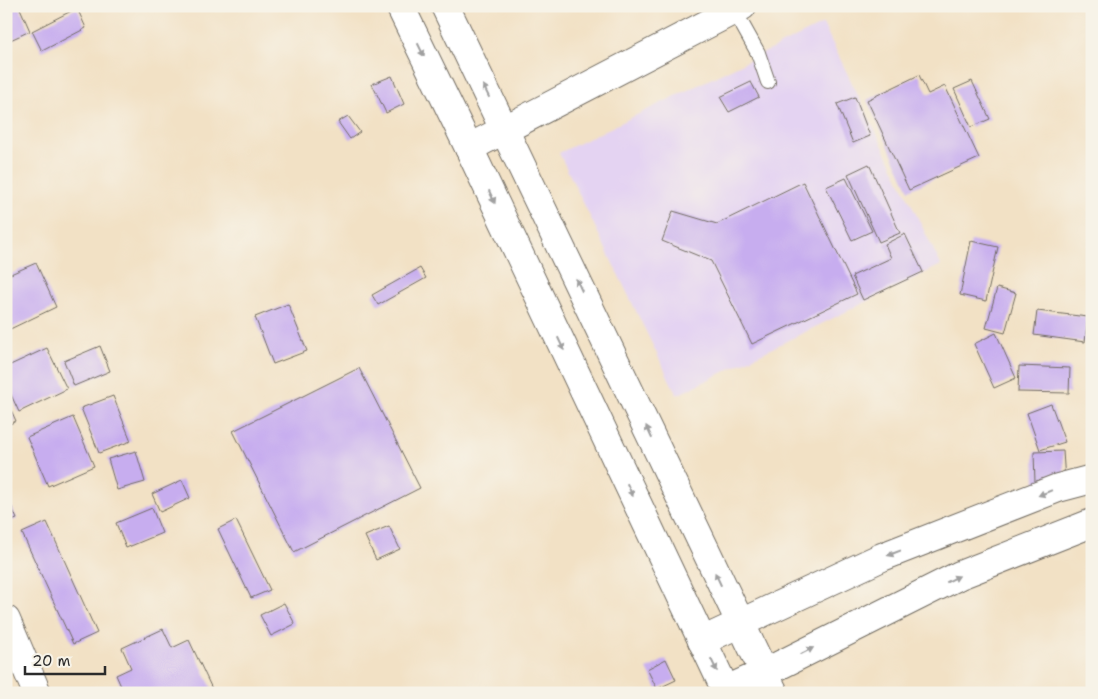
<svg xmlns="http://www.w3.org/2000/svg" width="1098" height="699" viewBox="0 0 1098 699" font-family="'Shantell Sans',sans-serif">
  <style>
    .built { fill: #e4d3f2 }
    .building { fill: #c7adef }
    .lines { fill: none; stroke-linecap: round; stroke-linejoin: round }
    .service-casing { stroke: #716b61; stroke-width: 16 }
    .minor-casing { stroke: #716b61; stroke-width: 30 }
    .tertiary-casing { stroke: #716b61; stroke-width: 30 }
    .service { stroke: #fff; stroke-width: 14 }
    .minor { stroke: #fff; stroke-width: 28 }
    .tertiary { stroke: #fff; stroke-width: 28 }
    .oneway { fill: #a0a0a0 }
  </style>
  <rect width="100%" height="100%" fill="#f7f3e8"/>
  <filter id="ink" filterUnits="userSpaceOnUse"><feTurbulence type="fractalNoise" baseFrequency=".02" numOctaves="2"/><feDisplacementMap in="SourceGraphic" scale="10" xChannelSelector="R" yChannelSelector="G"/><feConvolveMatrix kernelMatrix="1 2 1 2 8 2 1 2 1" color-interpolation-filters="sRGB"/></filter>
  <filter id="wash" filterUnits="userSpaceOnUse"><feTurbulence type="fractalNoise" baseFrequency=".0096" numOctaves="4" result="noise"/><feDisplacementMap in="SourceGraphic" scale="20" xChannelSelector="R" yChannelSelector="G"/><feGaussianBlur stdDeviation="1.12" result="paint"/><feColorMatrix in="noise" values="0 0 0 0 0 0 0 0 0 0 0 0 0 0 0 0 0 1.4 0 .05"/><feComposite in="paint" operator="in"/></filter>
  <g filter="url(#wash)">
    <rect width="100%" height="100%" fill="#f2e1c5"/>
    <path class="built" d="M823 24 941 265 677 395 559 153Z"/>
    <g id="blocks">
      <g class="building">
        <path d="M6 6H19L30 31 6 42Z"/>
        <path d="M77 8 86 28 42 51 32 31Z"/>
        <path d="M919 75 928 94 945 86 979 158 909 190 867 100Z"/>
        <path d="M392 76 404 104 386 113 372 84Z"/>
        <path d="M972 81 990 119 971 127 954 89Z"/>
        <path d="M751 82 759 97 729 112 720 97Z"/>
        <path d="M855 97 870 136 853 143 837 104Z"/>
        <path d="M348 116 360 132 350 139 338 122Z"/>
        <path d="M869 164 900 233 879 242 848 174Z"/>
        <path d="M846 178 872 231 852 240 826 187Z"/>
        <path d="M803 182 857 294 752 344 711 261 662 241 673 211 717 224Z"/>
        <path d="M905 234 923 272 863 300 852 276 891 258 885 244Z"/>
        <path d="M971 241 998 247 986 301 960 295Z"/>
        <path d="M36 263 56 307 6 331V276Z"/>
        <path d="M420 268 426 278 378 305 372 295Z"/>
        <path d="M997 288 1016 293 1005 333 986 328Z"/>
        <path d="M288 304 307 351 273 364 255 317Z"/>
        <path d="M1037 311 1088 317 1085 342 1034 335Z"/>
        <path d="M996 333 1016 378 994 388 974 344Z"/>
        <path d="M100 346 110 371 74 386 64 361Z"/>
        <path d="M47 348 67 389 19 412 6 384V367Z"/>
        <path d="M1019 366 1070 368 1069 393 1018 392Z"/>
        <path d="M359 368 420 488 294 552 233 431Z"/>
        <path d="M113 396 131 441 99 453 81 408Z"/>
        <path d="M6 399 16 421 6 426Z"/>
        <path d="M1051 404 1065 442 1040 450 1027 413Z"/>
        <path d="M73 417 94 466 48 486 27 437Z"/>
        <path d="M136 451 145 482 117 490 108 459Z"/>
        <path d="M1063 451 1065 481 1035 483 1034 452Z"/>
        <path d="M182 480 190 498 160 512 152 494Z"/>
        <path d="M6 494 17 519 6 523Z"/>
        <path d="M152 508 162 533 126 548 116 523Z"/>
        <path d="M236 520 270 590 251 598 218 529Z"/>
        <path d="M47 522 97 633 73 644 22 533Z"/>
        <path d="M389 526 400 549 376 560 365 536Z"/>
        <path d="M284 603 295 624 271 636 260 615Z"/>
        <path d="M163 629 172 648 189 640 214 693H124L116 675 131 668 122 648Z"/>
        <path d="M666 659 676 680 657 689 647 669Z"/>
      </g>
    </g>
  </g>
  <g filter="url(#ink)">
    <use href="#blocks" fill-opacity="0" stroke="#716b61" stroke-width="1"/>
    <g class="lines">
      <g class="service-casing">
        <path id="service" d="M734 10 758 53 768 82"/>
      </g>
      <g class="minor-casing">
        <g id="minor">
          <path d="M469 148 742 6"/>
          <path d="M6 620 37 693"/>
          <path d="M702 641 882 557 1058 488 1092 479"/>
          <path d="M726 690 764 673 960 575 1092 523"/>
        </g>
      </g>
      <g class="tertiary-casing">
        <g id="tertiary">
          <path d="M400 6 469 148 727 693"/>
          <path d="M445 6 774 693"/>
        </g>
      </g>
      <use href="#service" class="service"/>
      <use href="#minor" class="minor"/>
      <use href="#tertiary" class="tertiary"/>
    </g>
    <defs><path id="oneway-solid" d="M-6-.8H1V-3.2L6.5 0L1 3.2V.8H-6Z" transform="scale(1.25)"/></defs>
    <g class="oneway">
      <use href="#oneway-solid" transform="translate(421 50) rotate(64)"/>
      <use href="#oneway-solid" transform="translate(486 91) rotate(-116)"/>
      <use href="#oneway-solid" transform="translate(492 197) rotate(65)"/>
      <use href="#oneway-solid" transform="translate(579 285) rotate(-115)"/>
      <use href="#oneway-solid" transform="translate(561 344) rotate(65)"/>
      <use href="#oneway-solid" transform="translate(649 432) rotate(-115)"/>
      <use href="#oneway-solid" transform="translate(630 490) rotate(65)"/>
      <use href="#oneway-solid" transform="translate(1045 493) rotate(158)"/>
      <use href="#oneway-solid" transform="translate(894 553) rotate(159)"/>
      <use href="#oneway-solid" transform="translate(718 579) rotate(-115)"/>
      <use href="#oneway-solid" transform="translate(953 579) rotate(-26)"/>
      <use href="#oneway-solid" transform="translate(807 651) rotate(-27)"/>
      <use href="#oneway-solid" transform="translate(714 665) rotate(64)"/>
    </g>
  </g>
  <rect width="1098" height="699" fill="none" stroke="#f7f3e8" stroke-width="25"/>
  <path d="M25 666v8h80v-8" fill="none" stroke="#2b2b2b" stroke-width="2.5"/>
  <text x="32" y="666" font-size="15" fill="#2b2b2b" stroke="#f7f3e8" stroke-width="4" paint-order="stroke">20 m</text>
</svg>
